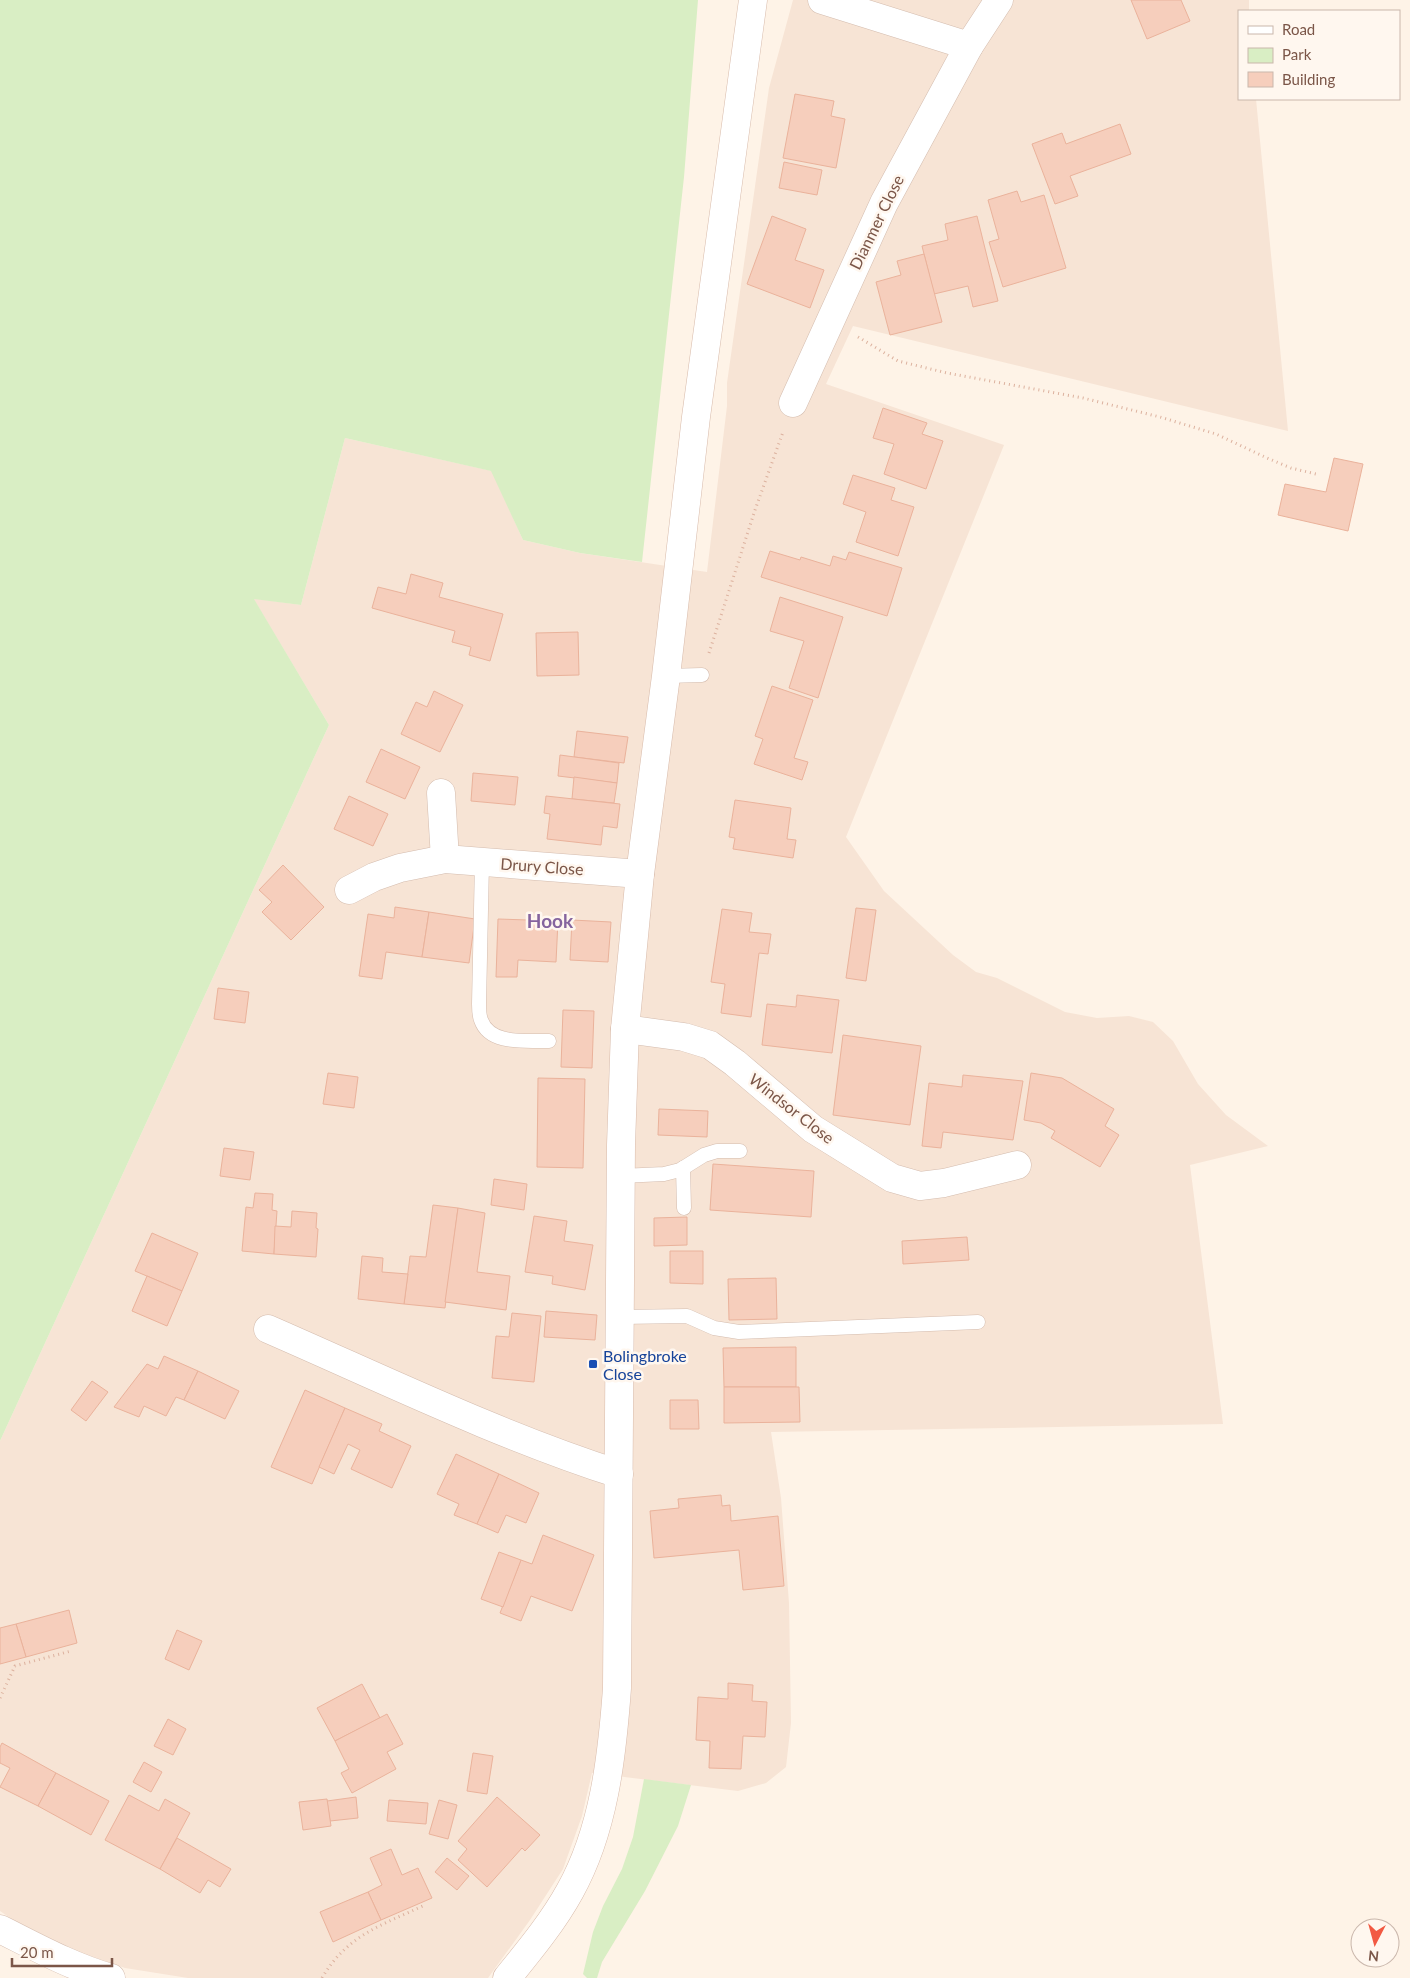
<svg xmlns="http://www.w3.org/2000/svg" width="1410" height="1978" viewBox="0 0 1410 1978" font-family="Lato,sans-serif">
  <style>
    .residential { fill: #f7e4d5 }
    .green { fill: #d9eec4 }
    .building { fill: #f6cebc; stroke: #eab29b }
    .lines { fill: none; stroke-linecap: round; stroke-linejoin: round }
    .lane-casing { stroke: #d4bcae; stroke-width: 15 }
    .street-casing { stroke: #d4bcae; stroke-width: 29 }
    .secondary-casing { stroke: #d8bbab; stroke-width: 29 }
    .path { stroke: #dcb19e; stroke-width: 3; stroke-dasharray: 1 4; stroke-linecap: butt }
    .lane { stroke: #fff; stroke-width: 14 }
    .street { stroke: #fff; stroke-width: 28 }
    .secondary { stroke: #fff; stroke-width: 28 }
    .transit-dot { fill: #1a4fb4; stroke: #fff7ef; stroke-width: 2 }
    .labels { text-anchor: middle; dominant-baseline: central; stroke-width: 5; stroke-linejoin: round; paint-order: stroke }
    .street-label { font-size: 16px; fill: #7b5648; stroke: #fff7ef }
    .transit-label { font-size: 16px; fill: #164399; stroke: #fff7ef; text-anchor: start }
    .quarter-label { font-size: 19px; font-weight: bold; fill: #85649e; stroke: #fff7ef }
  </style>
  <rect width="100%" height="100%" fill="#fef3e7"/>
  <path class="residential" d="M793 0H1249V11H1239V99H1256L1288 431 853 326 826 384 1004 445 846 837 884 891 953 955 976 972 997 978 1065 1012 1097 1018 1129 1016 1153 1022 1173 1041 1198 1084 1226 1115 1268 1146 1190 1165 1223 1424 771 1432 781 1498 789 1603 791 1723 786 1767 766 1783 738 1791 592 1773 582 1816 563 1869 530 1920 488 1978H188L125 1968 73 1950 13 1920 0 1911V1441L329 725 253 598 301 605 345 438 492 471 523 540 580 553 707 572 727 406V383L769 88Z"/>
  <g class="green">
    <path d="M0 0H698L684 177 642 562 580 553 523 540 491 471 345 438 301 605 254 599 329 725 0 1441Z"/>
    <path d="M644 1779 691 1785 678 1826 645 1891 602 1962 597 1978H587L583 1974 593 1932 603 1906 622 1869 633 1837Z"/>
  </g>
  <g class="building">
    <path d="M1131 0H1181L1190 21 1147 39Z"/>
    <path d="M795 94 834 101 831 116 845 119 836 168 783 158Z"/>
    <path d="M1120 124 1131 154 1070 176 1078 196 1055 204 1032 144 1062 133 1066 144Z"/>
    <path d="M784 162 822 170 817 195 779 188Z"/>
    <path d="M1017 191 1021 202 1044 195 1066 268 1003 287 989 242 999 239 988 200Z"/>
    <path d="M772 216 806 229 795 260 824 270 810 308 747 284Z"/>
    <path d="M977 216 998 301 973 307 968 286 934 294 922 246 948 240 945 224Z"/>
    <path d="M924 254 942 322 890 335 876 282 901 275 897 261Z"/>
    <path d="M883 408 927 423 922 434 943 441 926 489 884 474 894 444 873 438Z"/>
    <path d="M1334 458 1363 464 1348 531 1278 515 1285 484 1326 492Z"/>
    <path d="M853 475 895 488 891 500 914 507 898 556 856 542 866 512 843 504Z"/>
    <path d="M770 551 800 560 801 557 830 566 833 556 846 560 849 552 902 568 887 616 761 577Z"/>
    <path d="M411 574 443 583 439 597 503 614 490 661 469 655 471 647 452 642 455 631 372 608 378 587 406 594Z"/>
    <path d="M780 597 843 617 818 698 789 688 804 641 770 631Z"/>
    <path d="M578 632 579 675 537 676 536 633Z"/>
    <path d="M772 686 813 700 794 758 808 762 802 780 754 764 763 739 755 736Z"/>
    <path d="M434 691 463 705 440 752 401 734 416 702 427 707Z"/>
    <path d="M577 731 628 737 624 763 574 757Z"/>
    <path d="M381 749 420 767 405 799 366 782Z"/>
    <path d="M560 755 619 763 617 783 558 776Z"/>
    <path d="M473 773 518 777 515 805 471 801Z"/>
    <path d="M574 777 617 783 614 803 572 799Z"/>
    <path d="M349 796 388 814 373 846 334 829Z"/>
    <path d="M546 796 620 804 617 828 603 826 601 845 547 839 550 814 544 813Z"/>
    <path d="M735 800 791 808 787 839 796 840 793 858 733 849 735 838 729 837Z"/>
    <path d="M283 865 324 907 291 940 262 912 272 902 259 890Z"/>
    <path d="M395 907 429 912 422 957 386 952 382 979 359 976 368 914 394 918Z"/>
    <path d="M856 908 876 910 866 981 846 978Z"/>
    <path d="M722 909 752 913 749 932 771 934 768 954 759 953 751 1017 721 1013 725 984 711 982Z"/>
    <path d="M429 912 475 919 469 963 422 957Z"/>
    <path d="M498 919 558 921 556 962 518 960 517 977H496Z"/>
    <path d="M572 920 611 922 608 962 570 960Z"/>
    <path d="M218 988 249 992 245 1023 214 1019Z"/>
    <path d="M797 995 839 1000 832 1053 762 1045 767 1004 796 1007Z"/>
    <path d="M563 1010 594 1011 592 1068 561 1067Z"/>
    <path d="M843 1035 921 1046 910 1125 833 1115Z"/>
    <path d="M328 1073 358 1077 354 1108 323 1104Z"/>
    <path d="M1031 1073 1062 1078 1114 1109 1105 1126 1119 1135 1100 1167 1051 1138 1055 1131 1041 1123 1024 1120Z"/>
    <path d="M963 1075 1023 1081 1013 1140 943 1132 941 1148 922 1146 929 1083 962 1087Z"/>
    <path d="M538 1078 585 1079 583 1168 537 1167Z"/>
    <path d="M659 1109 708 1111 707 1137 658 1135Z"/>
    <path d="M224 1148 254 1152 250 1180 220 1176Z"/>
    <path d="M713 1164 814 1171 811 1217 710 1210Z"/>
    <path d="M494 1179 527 1184 524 1210 491 1205Z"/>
    <path d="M255 1193 273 1194 272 1210 277 1211 274 1254 242 1251 246 1207 253 1208Z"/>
    <path d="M433 1205 458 1208 445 1308 404 1304 410 1256 426 1257Z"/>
    <path d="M458 1208 485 1213 477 1272 510 1276 506 1310 445 1302Z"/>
    <path d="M292 1211 317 1213 316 1228 318 1229 316 1257 274 1254 275 1226 291 1227Z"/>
    <path d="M534 1216 567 1221 564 1241 593 1245 585 1290 552 1284 553 1276 525 1272Z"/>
    <path d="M687 1217V1245L654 1246V1218Z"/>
    <path d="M152 1233 198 1253 182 1291 135 1271Z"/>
    <path d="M967 1237 969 1260 903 1264 902 1241Z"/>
    <path d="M670 1251H703V1284L670 1283Z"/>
    <path d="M362 1256 383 1258 382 1272 408 1274 404 1304 358 1299Z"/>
    <path d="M147 1276 182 1291 167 1326 132 1311Z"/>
    <path d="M776 1278 777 1319 729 1320 728 1279Z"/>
    <path d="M546 1311 597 1315 595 1340 544 1337Z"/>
    <path d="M512 1313 541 1316 534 1382 492 1378 496 1336 509 1337Z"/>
    <path d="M796 1347V1387H724L723 1348Z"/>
    <path d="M164 1356 198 1371 184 1400 176 1397 166 1416 144 1406 139 1417 114 1407 147 1364 158 1369Z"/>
    <path d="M198 1371 239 1391 225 1419 184 1400Z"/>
    <path d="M92 1381 108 1392 86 1421 71 1410Z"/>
    <path d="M724 1387H799L800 1422 724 1423Z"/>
    <path d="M305 1390 345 1408 312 1484 271 1467Z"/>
    <path d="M670 1400H698L699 1429H670Z"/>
    <path d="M345 1408 382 1424 379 1431 411 1446 392 1488 351 1469 360 1450 348 1444 334 1474 319 1467Z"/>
    <path d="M456 1454 499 1474 477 1524 454 1515 459 1504 437 1494Z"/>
    <path d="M499 1474 539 1493 526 1523 506 1515 498 1533 477 1524Z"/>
    <path d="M721 1495 722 1506 730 1505 731 1521 778 1516 784 1586 743 1590 739 1550 654 1558 650 1511 679 1508 678 1499Z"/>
    <path d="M543 1535 594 1555 572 1611 531 1596 521 1621 500 1613 521 1560 532 1564Z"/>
    <path d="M499 1552 521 1560 503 1607 481 1599Z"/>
    <path d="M69 1610 77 1643 26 1657 16 1624Z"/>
    <path d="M16 1624 26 1657 0 1664V1628Z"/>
    <path d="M177 1630 202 1641 189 1670 165 1659Z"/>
    <path d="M728 1683 753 1685 752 1701 767 1702 765 1737 743 1736 741 1769 709 1768 710 1741 696 1740 698 1697 728 1699Z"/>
    <path d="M362 1684 380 1718 335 1741 317 1708Z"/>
    <path d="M387 1714 403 1744 387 1752 396 1769 352 1793 341 1773 349 1769 335 1741Z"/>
    <path d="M168 1719 186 1729 173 1755 154 1746Z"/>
    <path d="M2 1743 56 1773 38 1806 0 1787 10 1768 0 1763V1747Z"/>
    <path d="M473 1753 493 1756 487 1794 467 1791Z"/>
    <path d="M144 1762 162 1772 151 1792 133 1782Z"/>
    <path d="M56 1773 109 1801 91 1835 38 1806Z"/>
    <path d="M129 1795 159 1811 165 1799 190 1813 160 1869 105 1840Z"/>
    <path d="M356 1797 358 1818 330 1821 327 1801Z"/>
    <path d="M497 1797 540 1835 525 1851 522 1848 487 1887 458 1860 467 1849 458 1841Z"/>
    <path d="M327 1799 331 1826 303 1830 299 1802Z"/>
    <path d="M389 1800 428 1803 426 1824 387 1821Z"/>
    <path d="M439 1800 457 1805 448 1839 429 1834Z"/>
    <path d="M177 1838 231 1869 220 1887 208 1880 200 1893 160 1869Z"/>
    <path d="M391 1849 402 1875 418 1868 432 1898 381 1920 368 1892 382 1885 370 1858Z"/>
    <path d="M447 1858 469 1876 457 1890 435 1872Z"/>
    <path d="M368 1892 381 1920 333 1942 320 1912Z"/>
  </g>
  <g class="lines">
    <g class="lane-casing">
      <g id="lane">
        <path d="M666 676 702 675"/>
        <path d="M482 862 479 1004C479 1009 479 1015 481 1020 490 1046 527 1040 549 1041"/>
        <path d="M683 1168 684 1208"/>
        <path d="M621 1176 664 1174 680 1170 704 1155 717 1151H740"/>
        <path d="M620 1317 687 1316 714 1328 739 1332 978 1322"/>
      </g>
    </g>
    <g class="street-casing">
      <g id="street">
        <path d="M822 0 969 46 999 0"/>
        <path d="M793 403 884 203 969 46"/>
        <path d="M441 793 445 859"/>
        <path d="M349 890 374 877 400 868 445 859 640 874"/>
        <path d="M625 1029 684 1037 710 1045 735 1063 813 1129 892 1178 920 1186 944 1183 1017 1165"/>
        <path d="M268 1329C383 1379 500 1436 619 1474"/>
        <path d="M0 1929C38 1948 70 1966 111 1978"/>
      </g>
    </g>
    <g class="secondary-casing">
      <path id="secondary" d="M507 1978C529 1951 553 1922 570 1891 604 1830 612 1757 617 1688L621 1145 625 1029 640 874 666 676 696 417 753 0"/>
    </g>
    <g class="path">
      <path d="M858 337 898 361 947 373 1083 398 1160 417 1216 434 1267 458 1291 468 1316 474"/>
      <path d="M709 653 755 510 783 432"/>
      <path d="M0 1698 15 1666 71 1651"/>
      <path d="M322 1978C347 1935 382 1925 425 1905"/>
    </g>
    <use href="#lane" class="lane"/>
    <use href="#street" class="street"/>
    <use href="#secondary" class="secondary"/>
  </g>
  <rect class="transit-dot" x="588" y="1359" width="10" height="10" rx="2.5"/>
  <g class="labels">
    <g class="street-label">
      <text transform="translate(876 222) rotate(-64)">Dianmer Close</text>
      <text transform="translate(542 866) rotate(4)">Drury Close</text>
      <text transform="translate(792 1108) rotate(38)">Windsor Close</text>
    </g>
    <g class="transit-label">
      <text x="603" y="1355">Bolingbroke<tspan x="603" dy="18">Close</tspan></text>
    </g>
    <g class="quarter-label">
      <text x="550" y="920">Hook</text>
    </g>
  </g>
  <rect x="1238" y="10" width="162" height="90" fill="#fff7ef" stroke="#cab7ac"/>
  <rect x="1248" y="26" width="25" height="8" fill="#ffffff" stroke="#cab7ac"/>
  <text x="1282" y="35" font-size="15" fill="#7b5648">Road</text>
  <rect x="1248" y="48" width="25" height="15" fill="#d9eec4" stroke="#cab7ac"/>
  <text x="1282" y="60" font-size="15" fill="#7b5648">Park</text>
  <rect x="1248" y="72" width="25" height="15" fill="#f6cebc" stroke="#cab7ac"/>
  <text x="1282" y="85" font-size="15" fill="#7b5648">Building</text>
  <g transform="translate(1375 1943) rotate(186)"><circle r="24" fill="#fff7ef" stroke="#cab7ac"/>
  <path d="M0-4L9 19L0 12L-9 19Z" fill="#f25942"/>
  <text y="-8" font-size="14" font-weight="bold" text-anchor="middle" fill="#7b5648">N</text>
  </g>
  <path d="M12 1958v8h100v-8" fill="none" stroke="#7b5648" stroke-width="2.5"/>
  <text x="20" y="1958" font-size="15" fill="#7b5648" stroke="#fff7ef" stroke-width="4" paint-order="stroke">20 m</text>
</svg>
